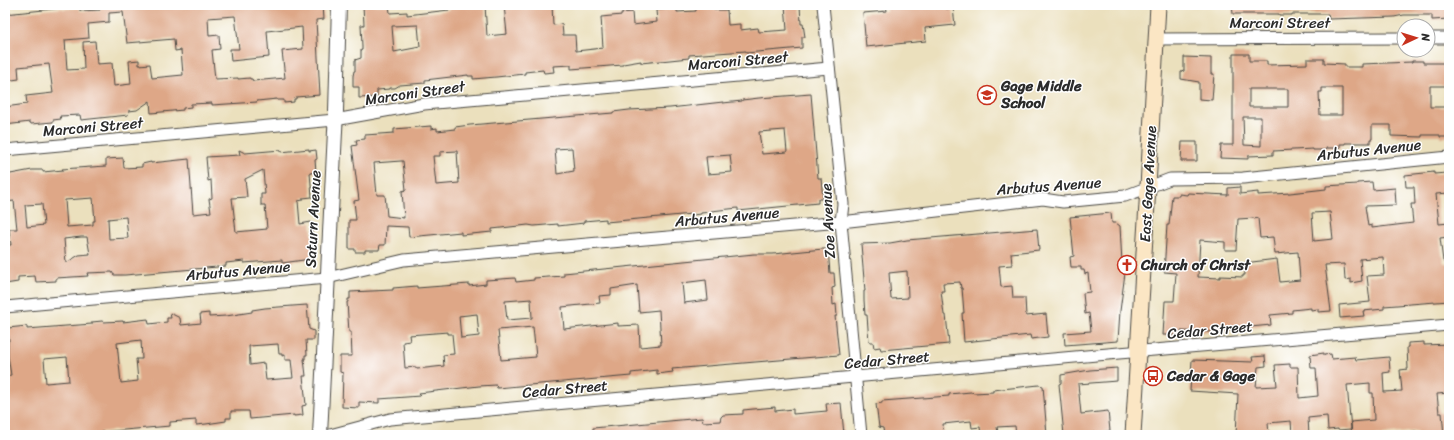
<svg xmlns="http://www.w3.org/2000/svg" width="1454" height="440" viewBox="0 0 1454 440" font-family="Sriracha,sans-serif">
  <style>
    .building { fill: #dea787; fill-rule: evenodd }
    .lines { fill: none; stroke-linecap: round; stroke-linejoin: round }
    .minor-casing { stroke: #484641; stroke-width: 13 }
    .tertiary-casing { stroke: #484641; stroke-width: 16 }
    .secondary-casing { stroke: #484641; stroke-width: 17 }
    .minor { stroke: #fff; stroke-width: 11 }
    .tertiary { stroke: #fff; stroke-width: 14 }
    .secondary { stroke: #fbe6c4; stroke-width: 15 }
    .labels { text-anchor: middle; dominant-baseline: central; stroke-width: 3; stroke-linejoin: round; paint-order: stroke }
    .street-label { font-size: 15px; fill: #2b2b2b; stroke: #fff }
    .poi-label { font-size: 15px; font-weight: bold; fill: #2b2b2b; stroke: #fff; text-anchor: start }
  </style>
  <rect width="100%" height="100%" fill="#fff"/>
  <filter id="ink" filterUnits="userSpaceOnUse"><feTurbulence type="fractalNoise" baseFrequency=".025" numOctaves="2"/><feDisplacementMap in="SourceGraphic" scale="8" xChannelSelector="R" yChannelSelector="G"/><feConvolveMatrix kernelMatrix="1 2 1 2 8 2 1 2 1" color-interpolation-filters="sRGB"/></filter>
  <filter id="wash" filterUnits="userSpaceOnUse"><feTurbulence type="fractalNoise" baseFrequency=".012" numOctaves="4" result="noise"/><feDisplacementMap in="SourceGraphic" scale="16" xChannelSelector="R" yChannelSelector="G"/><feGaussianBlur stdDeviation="0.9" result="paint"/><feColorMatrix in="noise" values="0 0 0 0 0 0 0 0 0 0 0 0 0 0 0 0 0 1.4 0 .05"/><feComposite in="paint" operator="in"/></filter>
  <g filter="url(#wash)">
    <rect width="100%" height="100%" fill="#ebe0bd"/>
    <g id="blocks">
      <g class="building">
        <path d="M100 5H323L324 19 316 20 320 95 296 97V99H294V102L284 103V100H277V99L257 101V102L212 105V103L191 104V107L183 108V110L151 113 150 101 137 110 129 111 128 115 81 120 80 115 60 116 61 119 53 120V122L31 124 30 122 5 125V107L27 104 26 96 53 93 49 64 18 67 19 79 5 81V52L6 51 5 14 63 8V9L80 8V11L100 10ZM123 12 127 43 174 39 175 51 181 50 183 75 152 78 150 64 139 65V60L129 61 131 84 114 86 112 63 97 64 95 41 83 42 84 69 67 70 65 40 89 38 88 24 109 22V13ZM235 16 239 49H230L231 61 269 57 267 31 302 27 303 49 282 51 285 78 253 81 252 79H250V78L238 79V78L215 79 212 50 220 49 219 35 209 36 208 18Z"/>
        <path d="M363 5H389L390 13 407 12V15L449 10V5H485L487 36 507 34 504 5H515V7L552 5 553 25 562 24 563 35H575L576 51 603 48 601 17 622 15V13L632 12 633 25 657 22 656 10 677 9V12L696 11V7L714 5 715 10H727L728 25 740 24V30L758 28 759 32 787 30 785 5H800L801 24H803L805 37H802V48L746 53V51L689 55V58L641 63V61L623 64V65L571 69V65L553 66 554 72 544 73 543 70 525 72V74L496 77 473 79V76H468V75L425 80V83L400 85 395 88H390V89L377 90V97L359 98V87H353V76L354 71H355V60L361 58V50H362V46L361 25H364ZM418 25 420 47 394 52 392 26Z"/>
        <path d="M886 5H945L946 9 953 8 955 25 925 28 926 41 866 47 863 13 887 11Z"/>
        <path d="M1232 5H1449V19L1432 20V15H1404L1394 17 1329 19 1328 14H1292V15H1279V14H1233Z"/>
        <path d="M1233 54H1249V61H1267V65L1307 64V59H1324V63L1345 64V67H1362V64L1412 62V61H1423V63H1449V86H1430V107H1449V137H1440V135H1422V137L1391 136V125H1372V139H1370V143H1345V144H1340V148H1326V150H1313V149L1273 151V155L1248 156V159L1220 158 1221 145H1233ZM1322 88H1342V115H1320L1319 92H1322ZM1249 89H1288V107H1249ZM1243 117H1261V146L1244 145Z"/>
        <path d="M1184 57 1211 58V74H1214L1212 100 1199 99V82L1181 79V72L1184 71Z"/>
        <path d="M811 94 818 178H821L823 199H818V203L738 211V208L711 211V212L701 213V214L692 215V214L606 222V219L584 221V223L558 226V224L534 226 528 225 492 229V232L461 235V232L409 237 408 227 386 226 385 245H380L379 250H365V252H355V249H349V220H356L354 201 359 200 352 146 357 145 356 140 365 139V135L394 133V129L431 126V129L437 128V131L455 129V127L470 125 613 113V112L629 110 670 108 723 102V103L742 101V100L759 98ZM785 130 787 152 762 154 759 132ZM572 148 574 171 557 174 555 149ZM457 151 459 183 436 185 433 156H440V152ZM730 155 732 172 708 174 706 157ZM401 161H403L406 190 402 191 404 218 387 216 385 195H377L374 163Z"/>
        <path d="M1182 142H1197V161H1181Z"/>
        <path d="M309 149V151L316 150 317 159 315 160 316 172 310 173 312 197 303 198V200L298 201 300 224 311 222 314 251H311V259L282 263V260L244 263V261L226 263V266L217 267 125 275H114L112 272 87 273 88 276 56 278V281L36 282 35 276 18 277V282L5 284V245H11L9 229H17L14 201 5 202V175L32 170H43V172L63 170 62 169 106 166V159L123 158 124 168 142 167V164L151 162V163L189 159 193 214 211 212 209 199 212 198 211 180 208 181 206 157 240 155 239 150 245 153 281 150V152ZM263 170 265 194H261V205H265L267 229 236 232 232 198 247 197 245 179ZM93 198 95 221H93V225L67 227 65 200ZM42 204 44 225 27 227 25 205ZM126 217 128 238 109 239 108 219ZM81 237H87L90 254 79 255 66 263 64 239Z"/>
        <path d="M1434 172V174L1447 173 1449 193 1436 194 1439 224 1449 223V237L1440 238 1443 261H1444V263H1449V301L1384 306V309L1363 311 1364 316 1340 318 1339 305 1370 302 1367 276 1384 275 1383 257 1360 259 1362 281 1351 283V279L1345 280 1344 264 1325 265 1331 311 1318 312V309L1311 310V308L1292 310V313L1270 315 1271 325 1230 329V331L1217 330V332H1215L1181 331V335H1163L1165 301H1174L1176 273 1164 272 1167 225H1169L1172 196H1179V194L1187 195 1188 193 1228 195V188L1240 187V194L1258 192V195L1290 193 1326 189V186L1357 184V183L1372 182 1373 190 1395 188 1396 205 1365 206 1368 226 1372 225V228L1413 223 1411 204H1415L1414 187H1406L1405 175ZM1330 212 1333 239 1314 241 1312 213ZM1254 218V219L1258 218 1260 238 1273 237 1275 254 1298 252 1300 280 1280 282 1277 259 1244 263 1245 275H1243V277L1220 276V278L1198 277 1200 240 1225 242V250H1236L1238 219Z"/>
        <path d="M1111 213 1112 223H1116L1120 226 1122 263H1124L1123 273H1125L1120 311 1118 341 1065 345 1064 333 1091 331 1089 313 1085 314 1083 293 1090 292 1088 273 1085 274 1084 270H1081V267H1071L1070 257 1074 256 1070 217Z"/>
        <path d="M1037 229 1039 250 1011 253 1012 265 999 266 1001 287 1012 286 1013 298H1025L1026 316 1046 314 1048 337 1031 339 1030 335 964 342 962 313H964L962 288H961L960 282 943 283 944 291H941L944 315H946L949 344 881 350 880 347 874 348 873 342H869L867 315H865L864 300V291H865L861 244 890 243 907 240ZM907 271 908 298 891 299 889 273Z"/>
        <path d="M823 249H828L830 273H834L835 287 832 288 833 305 836 304 837 316H835L839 355 672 369 673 372 657 374V370L631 373V376L529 385 497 388 496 385 479 386 419 393 420 396 379 399V403L359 402V408L342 407 343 373 340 372V356H352L351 332H349L347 302H348V299H350V292L393 290V288L417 286V288L469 284V286L486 284V280L515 278 516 282 534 280V278L564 276V273L754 254H773ZM706 280 708 300 684 303 682 283ZM637 285 639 312 659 310 661 345 640 347 639 325 618 326V323L564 329 562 307 600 303 599 296 611 295V289ZM531 299 532 318 507 320 505 301ZM477 314 479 336 461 338 459 316ZM533 327 536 357 501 360 498 330ZM448 332V334H452L454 354 443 355 444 366 417 369 416 367 405 368 403 342 410 341 409 335Z"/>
        <path d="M307 305 309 329 314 331V340H306L307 355H305V359H304L306 376H303L306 405 302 406 303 415 294 416V415L250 419 249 411H231V418H226V421L206 424 196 425V420L170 422V426L101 432 102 434 89 435V434L71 435H5V389L7 388 6 376 11 375 8 356V341H9L8 328 27 326V329L92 324V322L102 321 104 322 123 321V322L148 319 149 324 167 322V318H171L170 313 180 318 181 325 201 323 200 314 209 313V317L226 316 252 312V310L265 308ZM141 340 142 359H136L138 381 121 383 117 343ZM278 344 279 354H282V356L285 355V360H291L293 378 266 380 264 363 250 365 249 346ZM67 357 69 381 46 383 44 359Z"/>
        <path d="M1424 342V345L1449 344V393L1437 394 1439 413H1442L1444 435H1417L1416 431 1383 435H1352L1351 422 1374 420 1373 393H1370V383L1347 385 1351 429 1338 430V429L1328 430 1327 416 1308 418 1309 435H1292L1291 421 1268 423 1269 435H1236L1238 394 1190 391 1192 360 1253 362 1252 357 1265 356 1266 366 1258 367 1256 387 1277 386 1275 365 1290 364V367H1298L1299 398 1318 396 1316 368H1311L1310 355 1324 353V355L1331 354 1332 359 1355 357 1356 360 1389 357 1390 372 1383 373 1384 392 1402 391 1400 370 1408 369 1407 347H1408V343Z"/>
        <path d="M1117 368V381L1078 384 1081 414 1108 411 1110 431 1064 435 1059 384 1061 383V375L1090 370Z"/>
        <path d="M1039 385 1043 386 1047 435H1036V433L1016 435 1015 426 997 427 998 433 981 435 980 427 972 428 971 421 943 424 944 435H884L883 428 879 427 876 404 882 403V401L949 396V394L971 392 974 393 993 392V390Z"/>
        <path d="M841 403 844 435H593V428L702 418 703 422 720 421 721 417 723 415 743 414V410L775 407V411L793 409V414L827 411 826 404Z"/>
      </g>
    </g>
  </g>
  <g filter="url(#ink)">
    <use href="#blocks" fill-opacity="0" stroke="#484641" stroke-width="1"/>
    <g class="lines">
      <g class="minor-casing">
        <g id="minor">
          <path d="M823 5 843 204 841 222 861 435"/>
          <path d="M1428 38H1449"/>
          <path d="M1156 39 1404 38"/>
          <path d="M5 150 335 120 424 104 829 68"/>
          <path d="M5 307 327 278 404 260 841 222 1043 199 1063 202 1125 196 1170 179 1243 178 1449 157"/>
          <path d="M330 435 390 419 1119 353 1449 325"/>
        </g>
      </g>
      <g class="tertiary-casing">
        <path id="tertiary" d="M320 435 336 111 339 5"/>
      </g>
      <g class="secondary-casing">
        <path id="secondary" d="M1133 435 1148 187 1158 5"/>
      </g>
      <use href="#minor" class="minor"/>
      <use href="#tertiary" class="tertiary"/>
      <use href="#secondary" class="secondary"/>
    </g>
  </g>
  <defs>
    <g id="school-ring" transform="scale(1)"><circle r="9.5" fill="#fff" stroke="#c8321e" stroke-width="1.5"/><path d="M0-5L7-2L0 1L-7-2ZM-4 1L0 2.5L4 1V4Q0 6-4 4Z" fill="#c8321e"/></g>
    <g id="church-ring" transform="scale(1)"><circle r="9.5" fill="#fff" stroke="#c8321e" stroke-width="1.5"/><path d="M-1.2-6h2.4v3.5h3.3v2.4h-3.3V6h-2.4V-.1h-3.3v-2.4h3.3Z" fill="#c8321e"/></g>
    <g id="bus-ring" transform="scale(1)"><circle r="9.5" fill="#fff" stroke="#c8321e" stroke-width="1.5"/><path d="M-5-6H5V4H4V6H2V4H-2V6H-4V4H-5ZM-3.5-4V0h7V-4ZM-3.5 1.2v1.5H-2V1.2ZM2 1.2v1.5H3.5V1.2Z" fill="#c8321e"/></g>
  </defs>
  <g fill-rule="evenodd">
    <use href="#school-ring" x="987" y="95"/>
    <use href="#church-ring" x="1127" y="265"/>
    <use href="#bus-ring" x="1153" y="376"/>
  </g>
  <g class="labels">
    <g class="street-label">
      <text x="1280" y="23">Marconi Street</text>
      <text transform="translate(738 61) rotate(-5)">Marconi Street</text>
      <text transform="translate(415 93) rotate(-8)">Marconi Street</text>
      <text transform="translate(93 127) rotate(-5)">Marconi Street</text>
      <text transform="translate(1369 150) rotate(-6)">Arbutus Avenue</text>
      <text transform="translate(1148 184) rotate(-87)">East Gage Avenue</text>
      <text transform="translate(1049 186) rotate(-4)">Arbutus Avenue</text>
      <text transform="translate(727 217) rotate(-5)">Arbutus Avenue</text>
      <text transform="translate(313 219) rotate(-87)">Saturn Avenue</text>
      <text transform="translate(828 221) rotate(-93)">Zoe Avenue</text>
      <text transform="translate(238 271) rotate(-5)">Arbutus Avenue</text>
      <text transform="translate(1210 330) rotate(-5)">Cedar Street</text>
      <text transform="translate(887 360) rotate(-5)">Cedar Street</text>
      <text transform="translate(565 389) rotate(-5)">Cedar Street</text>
    </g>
    <g class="poi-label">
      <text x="1001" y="86">Gage Middle<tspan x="1001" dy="17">School</tspan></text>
      <text x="1141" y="265">Church of Christ</text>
      <text x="1167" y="376">Cedar &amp; Gage</text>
    </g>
  </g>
  <rect width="1454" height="440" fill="none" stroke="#fff" stroke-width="20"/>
  <g transform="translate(1416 38) rotate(86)"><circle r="19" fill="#ffffff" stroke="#aaaaaa"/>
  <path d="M0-3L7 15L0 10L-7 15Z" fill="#c8321e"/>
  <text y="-6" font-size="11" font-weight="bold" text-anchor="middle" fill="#2b2b2b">N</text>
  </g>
</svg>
